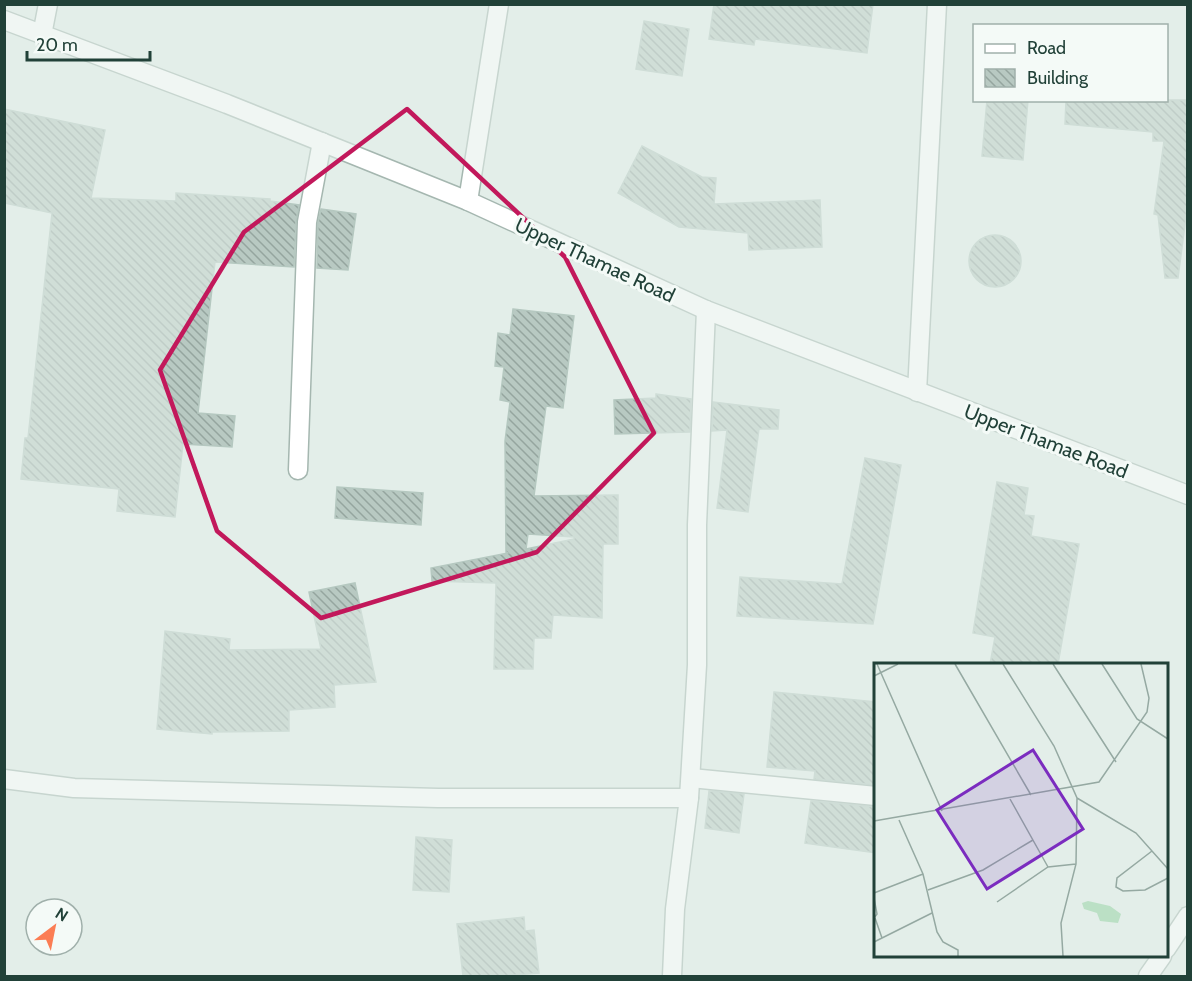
<svg xmlns="http://www.w3.org/2000/svg" width="1192" height="981" viewBox="0 0 1192 981" font-family="Cabin,sans-serif">
  <style>
    .building { fill: url(#building-back-hatch); stroke: #b5c8c0; stroke-width: 1.5; fill-rule: evenodd }
    .lines { fill: none; stroke-linecap: round; stroke-linejoin: round }
    .minor-casing { stroke: #a5b7b0; stroke-width: 21 }
    .minor { stroke: #fff; stroke-width: 18 }
    .marked { fill: none; stroke: #c2185b; stroke-width: 4.5; stroke-linejoin: round }
    .labels { text-anchor: middle; dominant-baseline: central; stroke-width: 6; stroke-linejoin: round; paint-order: stroke }
    .street-label { font-size: 20px; fill: #214138; stroke: #f4faf7 }
    .inset-road { fill: none; stroke: #95a9a2; stroke-width: 1.5 }
    .view { fill: #7b2cbf; fill-opacity: 0.15; stroke: #7b2cbf; stroke-width: 3 }
    .inset-edge { fill: none; stroke: #214138; stroke-width: 3 }
  </style>
  <defs>
    <pattern id="building-back-hatch" width="6" height="6" patternUnits="userSpaceOnUse" patternTransform="scale(1.5)"><rect width="6" height="6" fill="#b8c9c2"/><path d="M-1 5l2 2M0 0l6 6M5-1l2 2" fill="none" stroke="#95a59f"/></pattern>
  </defs>
  <rect width="100%" height="100%" fill="#e3eee9"/>
  <g class="building">
    <path d="M714 4H873L867 53 755 39 754 45 709 39Z"/>
    <path d="M644 21 689 29 682 76 636 69Z"/>
    <path d="M987 100H1028L1023 160 982 156Z"/>
    <path d="M1066 100H1188V202L1178 278H1165L1158 215 1154 214 1164 141H1153V132L1065 124Z"/>
    <path d="M4 109 105 130 91 198 176 201V193L270 199V201L299 205 296 222 294 267 215 262 198 413 235 416 232 447 183 444 175 517 117 511 119 489 21 479 25 438H28L52 213 4 203Z"/>
    <path d="M642 146 702 177 716 178 714 204 820 200 822 247 749 250 748 233 679 227 618 193Z"/>
    <path d="M321 209 356 214 348 270 317 268 318 223Z"/>
    <circle cx="995" cy="261" r="26"/>
    <path d="M513 309 574 316 563 408 546 406 534 496 618 495V544H603L602 618 553 615 551 638H534L533 669H494L496 583 432 581 431 568 508 553 506 552 505 441 510 402 500 400 504 367 495 366 498 333 510 335ZM528 534 574 537V539L526 549Z"/>
    <path d="M656 394 691 399 690 432 615 434 614 400 656 398Z"/>
    <path d="M713 402 779 410 778 429H759L748 512 717 508 727 430 712 431Z"/>
    <path d="M865 458 901 465 873 624 737 616 740 577 842 584Z"/>
    <path d="M997 482 1028 488 1024 515 1034 516 1031 536 1079 544 1058 664H990L995 637 973 633Z"/>
    <path d="M337 487 423 493 421 525 335 518Z"/>
    <path d="M355 583 376 682 334 685 335 707 289 710V731L212 732V734L157 729 165 631 230 639 229 650 321 649 309 592Z"/>
    <path d="M774 692 876 702V785L814 779 815 771 767 767Z"/>
    <path d="M709 791 744 794 739 833 705 828Z"/>
    <path d="M811 801 876 807V853L805 843Z"/>
    <path d="M416 837 452 840 449 892 413 890Z"/>
    <path d="M524 917 525 931 534 930 539 973 502 976H463L457 924Z"/>
  </g>
  <g class="lines">
    <g class="minor-casing">
      <g id="minor">
        <path d="M4 20 227 104 468 201 706 310 1188 495"/>
        <path d="M42 35 48 4"/>
        <path d="M468 201 499 4"/>
        <path d="M917 392 937 4"/>
        <path d="M298 470 307 222 322 142"/>
        <path d="M691 778 876 796"/>
        <path d="M4 779 74 788 438 798H689"/>
        <path d="M1166 949 1188 916"/>
        <path d="M672 976 675 909 689 798 697 665V525L706 310"/>
        <path d="M1148 976 1162 956"/>
      </g>
    </g>
    <use href="#minor" class="minor"/>
  </g>
  <path d="M0 0H1192V981H0ZM407 109 565 257 654 433 537 552 321 618 217 531 160 370 244 232Z" fill="#e3eee9" fill-opacity=".55" fill-rule="evenodd"/>
  <path class="marked" d="M407 109 565 257 654 433 537 552 321 618 217 531 160 370 244 232Z"/>
  <g class="labels">
    <g class="street-label">
      <text transform="translate(595 260) rotate(25)">Upper Thamae Road</text>
      <text transform="translate(1046 441) rotate(21)">Upper Thamae Road</text>
    </g>
  </g>
  <g transform="translate(874 663)">
    <rect width="294" height="294" fill="#e3eee9"/>
    <path d="M214 238 236 243 247 251 244 260 226 258 223 250 210 246 208 240Z" fill="#bbe0c5"/>
    <path class="inset-road" d="M3 1 68 148M81 1 157 132M129 1 180 83 203 135 202 201 187 260 189 293M179 1 242 99M228 1 263 56 294 76M0 13 24 1M203 135 262 170 294 206M136 136 174 204M25 157 49 211 63 269 69 279 84 287V293M0 158 225 119 273 49 275 35 267 1M278 188 243 215 242 224 249 228 271 227 294 215M54 227 109 207 159 177M0 230 49 211M0 235 3 251 0 255M123 239 174 204 202 201M1 255 8 275M0 279 58 250"/>
    <path class="view" d="M159 87 209 166 113 226 63 147Z"/>
    <rect width="294" height="294" class="inset-edge"/>
  </g>
  <rect width="1192" height="981" fill="none" stroke="#214138" stroke-width="12"/>
  <rect x="973" y="24" width="195" height="78" fill="#f4faf7" stroke="#a0b0ab" stroke-width="1.5"/>
  <rect x="985" y="44" width="30" height="9" fill="#ffffff" stroke="#a0b0ab" stroke-width="1.5"/>
  <text x="1027" y="54" font-size="18" fill="#214138">Road</text>
  <rect x="985" y="69" width="30" height="18" fill="url(#building-back-hatch)" stroke="#a0b0ab" stroke-width="1.5"/>
  <text x="1027" y="84" font-size="18" fill="#214138">Building</text>
  <g transform="translate(54 927) rotate(32)"><circle r="28" fill="#f4faf7" stroke="#a0b0ab" stroke-width="1.5"/>
  <path d="M0-4.5L10 22L0 15L-10 22Z" fill="#fb7d54"/>
  <text y="-9" font-size="16" font-weight="bold" text-anchor="middle" fill="#214138">N</text>
  </g>
  <path d="M27 51v9h123v-9" fill="none" stroke="#214138" stroke-width="3"/>
  <text x="36" y="51" font-size="18" fill="#214138" stroke="#f4faf7" stroke-width="4.5" paint-order="stroke">20 m</text>
</svg>
